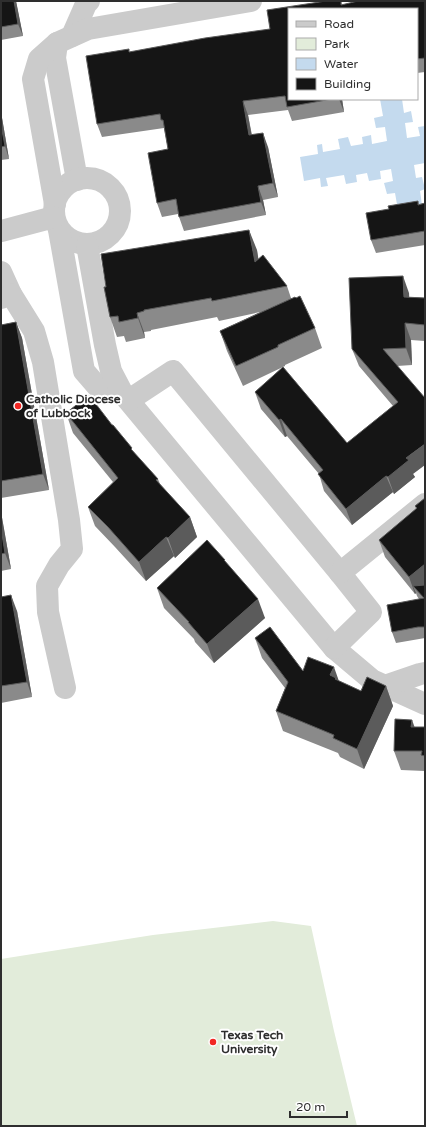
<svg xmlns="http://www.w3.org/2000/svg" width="426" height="1127" viewBox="0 0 426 1127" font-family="'Varela Round',sans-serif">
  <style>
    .green { fill: #e2ecda }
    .water { fill: #c4daee }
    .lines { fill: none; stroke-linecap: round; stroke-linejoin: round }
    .minor { stroke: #cbcbcb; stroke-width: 22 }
    .wall { fill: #8a8a8a }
    .shaded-wall { fill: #5b5b5b }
    .building { fill: #151515; stroke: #5b5b5b }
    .poi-dot { fill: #f22723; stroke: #fff; stroke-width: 1.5 }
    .labels { text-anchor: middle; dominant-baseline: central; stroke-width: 4; stroke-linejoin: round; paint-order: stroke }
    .poi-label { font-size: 12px; font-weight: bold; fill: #2e2e2e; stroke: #fff; text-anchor: start }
  </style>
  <rect width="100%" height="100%" fill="#fff"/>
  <path class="green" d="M273 921 311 926 334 1031 357 1126H1V959L153 935Z"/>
  <path class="water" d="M380 99H402L404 113 411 111 413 122 405 123 407 138 420 136 418 127 425 126V163L414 165 416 178 422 177 425 189 420 191 422 205 398 210 395 193 387 194 384 183 393 181 391 169 380 171 381 179 369 181 367 173 356 175 357 182 346 184 344 175 326 178 328 186 321 187 320 178 304 181 300 157 318 154 317 145 322 144 323 152 340 149 338 139 348 137 351 146 363 144 362 137 371 135 372 144 387 141 385 127 376 128 374 118 383 116Z"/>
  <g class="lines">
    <g class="minor">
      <path d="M72 36 86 4 89 1"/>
      <path d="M57 43 55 58 77 180"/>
      <circle cx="87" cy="211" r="33"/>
      <path d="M55 204 33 79 39 59 57 43 88 29 251 1"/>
      <path d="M59 230 84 371 97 386 123 394"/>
      <path d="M1 231 54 217"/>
      <path d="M87 245 105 345 111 371 123 394 334 648 372 680 425 704"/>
      <path d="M1 272 11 294 1 298"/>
      <path d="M11 294 34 331 43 362 69 520 72 549 59 565 47 586 48 612 65 688"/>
      <path d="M129 400 173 371 340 573 371 612 334 648"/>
      <path d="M340 573 425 504"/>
      <path d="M385 686 420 674 425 673"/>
    </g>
  </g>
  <g class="wall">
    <path d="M1 1H16L23 36 1 40Z"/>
    <path d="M326 1H341L342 5 425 1V72L417 73V9L289 99H342L344 112 292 121 288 110 248 115 252 135 268 147 278 197 263 200 266 215 184 231 178 214 162 217 157 203 168 149 164 128 102 137 97 124 130 52 270 29Z"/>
    <path d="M1 112 9 159 1 160Z"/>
    <path d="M418 201 419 204 425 203V245L376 253 371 240 389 209Z"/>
    <path d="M257 250 258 259 287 286 291 298 315 328 322 348 285 365V366L283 367 347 443 393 406 359 366 352 349 409 293V297L425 298V341L411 340 412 365 397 366 413 474 415 477 394 494 393 492 352 525 324 491 319 474 287 436 285 437 261 409 255 392 283 367 243 386 227 351 220 331 260 312 219 321 217 317 151 330V331L144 332 145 338 126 342 124 336 117 337 110 317Z"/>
    <path d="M16 322 22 338 49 490 1 498V325Z"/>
    <path d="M66 413 133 452 158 479 160 484 190 517 197 537 175 558 174 556 146 581 115 547 95 526 88 507 113 482 73 433Z"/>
    <path d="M425 498V638L396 643 392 632 419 599 417 596 416 593 415 594 385 557 379 540 416 509 415 506Z"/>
    <path d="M1 512 11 569 1 571Z"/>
    <path d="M226 563 265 618 214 663 195 642 194 639 164 608 157 588Z"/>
    <path d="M1 597 17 611 32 697 1 703Z"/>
    <path d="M255 638 303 671 338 681 361 691 386 686 393 706 364 769 340 757 338 753 283 731 276 711 285 688 262 658Z"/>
    <path d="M414 727H425V771L401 770 394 751Z"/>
  </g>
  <g class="shaded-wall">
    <path d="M14 1H16L23 36 18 24Z"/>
    <path d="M339 99H342L344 112Z"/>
    <path d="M243 101 248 115 254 149 249 135Z"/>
    <path d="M1 112 9 159 5 146 1 125Z"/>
    <path d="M263 133 268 147 278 197 273 183Z"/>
    <path d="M258 186 263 200 266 215 261 202Z"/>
    <path d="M249 230 257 250 262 282 255 262Z"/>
    <path d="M403 276 409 293 410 314 404 297Z"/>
    <path d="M137 313 144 332 145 338 138 318Z"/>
    <path d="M16 322 22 338 49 490 43 474Z"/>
    <path d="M405 323 411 340 412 365 406 348Z"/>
    <path d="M281 419 287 436 285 437 279 420Z"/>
    <path d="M425 444V465L413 474 415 477 394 494 388 477 406 458Z"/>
    <path d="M386 476 393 492 352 525 346 509Z"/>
    <path d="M1 512 11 569 5 553 1 528Z"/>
    <path d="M190 517 197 537 175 558 168 538Z"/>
    <path d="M166 537 174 556 146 581 139 562Z"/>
    <path d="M425 564V586H413L416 593 415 594 409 577Z"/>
    <path d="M11 595 17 611 32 697 27 682Z"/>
    <path d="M258 599 265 618 214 663 207 644Z"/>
    <path d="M334 667 341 687 330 675Z"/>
    <path d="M386 686 393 706 364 769 357 749Z"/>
    <path d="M412 720 419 739 411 727Z"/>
  </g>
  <g class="building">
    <path d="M1 1H14L18 24 1 27Z"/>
    <path d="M326 1H341V5L358 1H425V58L417 59V9H289V99H332L287 107 285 96 243 101 249 135 263 133 273 183 258 186 261 202 179 217 176 199 157 203 148 153 168 149 163 120H161L160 114 97 124 86 56 129 49V52L205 38 270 29 267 10Z"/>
    <path d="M1 125 5 146 1 147Z"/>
    <path d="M418 201V205L425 203V231L371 240 366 213 389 209 388 206Z"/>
    <path d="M249 230 255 262 263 255 287 286 212 301 211 298 144 310V311L137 313 138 318 119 322 118 316 110 317 104 287H106L101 254Z"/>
    <path d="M403 276 404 297 425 298V325L405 323 406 348 383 349 425 398V444L406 458 409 460 388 477 386 476 346 509 318 474 323 470 281 419 279 420 255 392 283 367 347 443 398 402 352 349 349 278Z"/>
    <path d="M300 296 315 328 278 345V347L236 366 220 331 295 297 296 298Z"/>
    <path d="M16 322 43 474 1 481V325Z"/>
    <path d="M89 395 112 425H113L132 448 131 449 158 479 156 480 190 517 168 538 166 537 139 562 108 527 88 507 118 478 66 413Z"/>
    <path d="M425 498V564L409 577 379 540 417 508 415 506Z"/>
    <path d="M1 528 5 553 1 554Z"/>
    <path d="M207 540 225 560H224L258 599 207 644 188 622H189L157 588Z"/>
    <path d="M425 585V627H418L392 632 387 605 424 598 413 586Z"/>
    <path d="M11 595 27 682 1 686V597Z"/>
    <path d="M270 627 303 671 308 657 334 667 330 675 336 678 335 679 361 691 367 677 386 686 357 749 333 738 334 735 276 711 288 682 255 638Z"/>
    <path d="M395 719 412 720 411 727H425V756L421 755 422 751H394Z"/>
  </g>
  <g class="poi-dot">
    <circle cx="18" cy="406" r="4"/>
    <circle cx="213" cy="1042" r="4"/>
  </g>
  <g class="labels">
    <g class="poi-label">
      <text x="26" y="399">Catholic Diocese<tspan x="26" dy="14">of Lubbock</tspan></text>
      <text x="221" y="1035">Texas Tech<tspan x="221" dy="14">University</tspan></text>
    </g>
  </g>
  <rect width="426" height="1127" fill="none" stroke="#2e2e2e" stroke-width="4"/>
  <rect x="288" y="8" width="130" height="92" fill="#ffffff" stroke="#ababab"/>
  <rect x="296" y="21" width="20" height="6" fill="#cbcbcb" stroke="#ababab"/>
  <text x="324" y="28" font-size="12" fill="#2e2e2e">Road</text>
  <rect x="296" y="38" width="20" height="12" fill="#e2ecda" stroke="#ababab"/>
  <text x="324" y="48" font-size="12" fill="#2e2e2e">Park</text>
  <rect x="296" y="58" width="20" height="12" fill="#c4daee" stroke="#ababab"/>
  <text x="324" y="68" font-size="12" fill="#2e2e2e">Water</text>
  <rect x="296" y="78" width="20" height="12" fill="#151515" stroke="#ababab"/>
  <text x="324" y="88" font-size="12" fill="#2e2e2e">Building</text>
  <path d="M290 1111v6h57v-6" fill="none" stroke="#2e2e2e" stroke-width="2"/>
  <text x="296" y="1111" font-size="12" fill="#2e2e2e" stroke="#ffffff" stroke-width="3" paint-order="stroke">20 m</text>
</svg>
